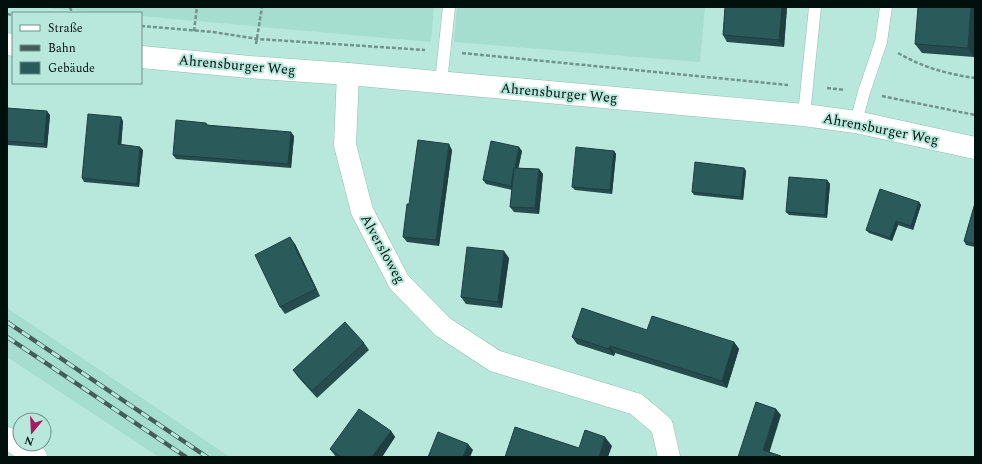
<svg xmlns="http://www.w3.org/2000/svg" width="982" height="464" viewBox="0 0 982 464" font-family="Spectral,serif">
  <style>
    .built { fill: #a5ddcf }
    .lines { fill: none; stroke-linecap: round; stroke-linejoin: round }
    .service-casing { stroke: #91bfb4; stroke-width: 13 }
    .minor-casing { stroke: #91bfb4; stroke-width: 23 }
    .path { stroke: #71948c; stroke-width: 2.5; stroke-dasharray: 4 2; stroke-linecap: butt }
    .service { stroke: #fff; stroke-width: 12 }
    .minor { stroke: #fff; stroke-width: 22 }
    .rail-casing { stroke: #435d57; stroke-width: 4.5 }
    .rail { stroke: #b8e7dc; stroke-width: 3; stroke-dasharray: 9; stroke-linecap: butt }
    .wall { fill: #254d4e }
    .shaded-wall { fill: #1e3f40 }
    .building { fill: #2b5a5b; stroke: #1e3f40 }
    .labels { text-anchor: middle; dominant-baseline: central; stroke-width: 4; stroke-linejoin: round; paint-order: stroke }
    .street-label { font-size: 14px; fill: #01100d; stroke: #b8e7dc }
  </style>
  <rect width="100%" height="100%" fill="#b8e7dc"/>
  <g class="built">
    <path d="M35 7H434L431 42 141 16V13H102Z"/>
    <path d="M457 7H705L700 62 454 42Z"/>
    <path d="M7 308 230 457H159L7 357Z"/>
  </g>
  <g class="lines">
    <g class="service-casing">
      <g id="service">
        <path d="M441 82 449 7"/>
        <path d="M804 115 815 7"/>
        <path d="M856 122 864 92 881 42 886 7"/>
      </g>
    </g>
    <g class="minor-casing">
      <g id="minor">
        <path d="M7 44 13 45"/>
        <path d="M141 57 249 67 348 74 804 115 856 122 975 148"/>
        <path d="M348 74 345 145 362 211 399 282 443 327 495 361 636 404 662 426 669 457"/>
        <path d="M7 438 36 457"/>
      </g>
    </g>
    <g class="path">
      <path d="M70 7 72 13"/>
      <path d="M7 14 13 15"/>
      <path d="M141 26 213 32 258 39 425 50"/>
      <path d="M194 31 197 7"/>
      <path d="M256 44 262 7"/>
      <path d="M462 53 788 85"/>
      <path d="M898 53C922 67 947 74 975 78"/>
      <path d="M827 88 845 90"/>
      <path d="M882 96 975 115"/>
    </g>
    <use href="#service" class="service"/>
    <use href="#minor" class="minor"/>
    <g class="rail-casing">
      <g id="rail">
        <path d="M7 322 207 457"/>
        <path d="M7 337 186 457"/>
      </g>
    </g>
    <use href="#rail" class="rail"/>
  </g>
  <g class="wall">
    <path d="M725 7H787L784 47 727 42 723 35Z"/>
    <path d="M975 7V44L974 57 922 53 915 44Z"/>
    <path d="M7 108 50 115 47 148 7 145Z"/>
    <path d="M123 121 121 145 143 150 139 187 84 182 82 178Z"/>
    <path d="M206 123 208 125 294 136 291 168 176 159 173 155Z"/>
    <path d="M452 150 439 246 407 242 403 237 409 204Z"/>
    <path d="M522 151 518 168 539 169 543 174 539 214 514 212 510 207 512 190 486 184 483 180Z"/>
    <path d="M614 151 616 154 612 194 575 190 572 187Z"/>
    <path d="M744 168 746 171 743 200 694 195 692 192Z"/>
    <path d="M827 180 830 184 827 218 789 215 786 212Z"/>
    <path d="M919 202 921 205 913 230 898 225 892 241 869 233 866 230Z"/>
    <path d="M975 203V247L966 245 964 241Z"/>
    <path d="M295 244 320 296 285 314 280 307Z"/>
    <path d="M509 258 502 308 466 304 461 297Z"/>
    <path d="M647 330 734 342 739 349 727 388 615 353 614 356 577 344 572 337Z"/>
    <path d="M364 343 369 350 317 398 298 377 293 370Z"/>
    <path d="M391 431 395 437 382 457H336L330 449Z"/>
  </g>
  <g class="shaded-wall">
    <path d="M782 7H787L784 47 779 40Z"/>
    <path d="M971 7H975V44L974 57 968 48Z"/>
    <path d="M47 111 50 115 47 148 44 144Z"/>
    <path d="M121 117 123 121 121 148 118 144Z"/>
    <path d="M291 132 294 136 291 168 288 164Z"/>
    <path d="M449 144 452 150 439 246 436 240Z"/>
    <path d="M140 147 143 150 139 187 137 184Z"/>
    <path d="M519 147 522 151 514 190 511 186Z"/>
    <path d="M614 151 616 154 612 194 610 190Z"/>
    <path d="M744 168 746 171 743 200 741 197Z"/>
    <path d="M539 169 543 174 539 214 535 208Z"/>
    <path d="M827 180 830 184 827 218 825 215Z"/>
    <path d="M919 202 921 205 913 230 911 226Z"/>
    <path d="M896 221 898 225 892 241 890 238Z"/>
    <path d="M290 237 295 244 320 296 316 289Z"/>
    <path d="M504 251 509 258 502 308 498 302Z"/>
    <path d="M734 342 739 349 727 388 722 381Z"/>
    <path d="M610 346 615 353 614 356 609 349Z"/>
    <path d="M776 409 781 415 768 457 763 450Z"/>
    <path d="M391 431 395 437 382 457H372Z"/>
    <path d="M605 437 612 446 608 457H599Z"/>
    <path d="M468 444 473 450 470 457H463Z"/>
  </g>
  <g class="building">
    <path d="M725 7H782L779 40 723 35Z"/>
    <path d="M918 7H971L968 48 915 44Z"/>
    <path d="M7 108 47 111 44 144 7 141Z"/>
    <path d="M88 114 121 117 118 144 140 147 137 184 82 178Z"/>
    <path d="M176 120 206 123V125L291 132 288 164 173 155Z"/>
    <path d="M418 140 449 144 436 240 403 237 407 204H409Z"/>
    <path d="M491 141 519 147 515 168H514L511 186 483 180Z"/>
    <path d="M576 147 614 151 610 190 572 187Z"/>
    <path d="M695 162 744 168 741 197 692 192Z"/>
    <path d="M514 168 539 169 535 208 510 207Z"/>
    <path d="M789 177 827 180 825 215 786 212Z"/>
    <path d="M880 189 919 202 911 226 896 221 890 238 866 230Z"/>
    <path d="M975 203V244L964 241Z"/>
    <path d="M290 237 316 289 280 307 255 255Z"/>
    <path d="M467 247 504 251 498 302 461 297Z"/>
    <path d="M582 308 647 330 652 316 734 342 722 381 610 346 609 349 572 337Z"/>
    <path d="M345 322 364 343 312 391 293 370Z"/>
    <path d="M756 402 776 409 763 450 781 456 780 457H738Z"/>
    <path d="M359 409 391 431 372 457H341L330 449Z"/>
    <path d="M515 427 579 448 585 430 605 437 599 457H505Z"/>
    <path d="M438 432 468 444 463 457H428Z"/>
  </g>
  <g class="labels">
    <g class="street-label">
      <text transform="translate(237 65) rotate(5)">Ahrensburger Weg</text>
      <text transform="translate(559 93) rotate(5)">Ahrensburger Weg</text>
      <text transform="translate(881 129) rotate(11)">Ahrensburger Weg</text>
      <text transform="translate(383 249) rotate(61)">Alversloweg</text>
    </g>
  </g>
  <rect width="982" height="464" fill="none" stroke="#01100d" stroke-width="16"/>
  <rect x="12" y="12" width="130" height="72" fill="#b8e7dc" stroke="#6f9189"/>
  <rect x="20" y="25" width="20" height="6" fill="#ffffff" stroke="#6f9189"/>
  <text x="48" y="32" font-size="12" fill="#01100d">Straße</text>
  <rect x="20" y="45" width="20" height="6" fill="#435d57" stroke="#6f9189"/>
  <text x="48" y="52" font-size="12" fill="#01100d">Bahn</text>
  <rect x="20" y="62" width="20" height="12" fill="#2b5a5b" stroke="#6f9189"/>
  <text x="48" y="72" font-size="12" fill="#01100d">Gebäude</text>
  <g transform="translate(32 432) rotate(198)"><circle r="19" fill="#b8e7dc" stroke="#6f9189"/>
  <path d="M0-3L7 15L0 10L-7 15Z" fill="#a71b5e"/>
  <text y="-6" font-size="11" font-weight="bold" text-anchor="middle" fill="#01100d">N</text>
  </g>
</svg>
